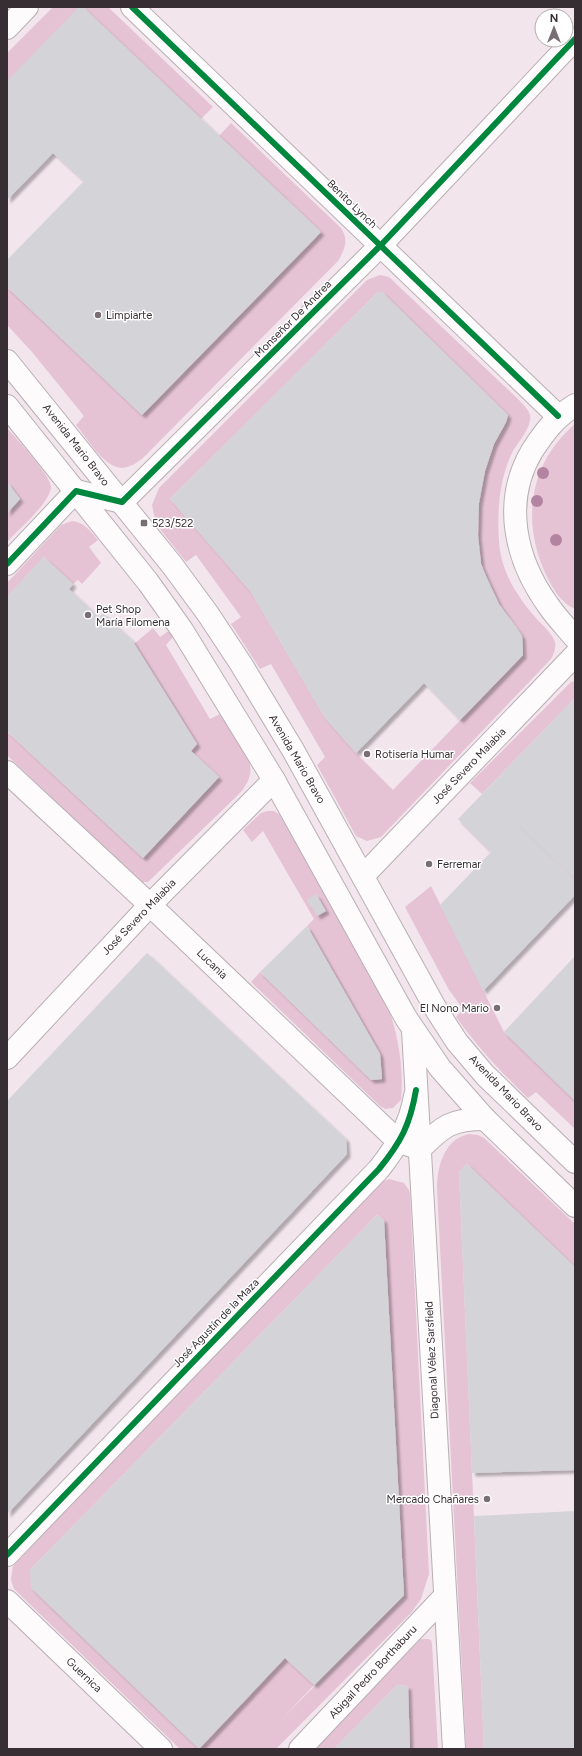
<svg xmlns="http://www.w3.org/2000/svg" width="582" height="1756" viewBox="0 0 582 1756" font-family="Figtree,sans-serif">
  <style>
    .green { fill: #e5c3d5; fill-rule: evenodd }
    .building { fill: #d3d3d8; filter: url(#shadow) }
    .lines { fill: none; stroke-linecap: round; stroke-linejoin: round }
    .street-casing { stroke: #b9afb4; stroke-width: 24 }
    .secondary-casing { stroke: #b9afb4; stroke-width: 24 }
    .street { stroke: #fdfbfc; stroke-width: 22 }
    .secondary { stroke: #fdfbfc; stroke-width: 22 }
    .cycleway-casing { stroke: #fff; stroke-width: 8 }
    .cycleway { stroke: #00873e; stroke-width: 6 }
    .tree { fill: #b384a1 }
    .poi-dot { fill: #786e74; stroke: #fff; stroke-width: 1.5 }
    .labels { text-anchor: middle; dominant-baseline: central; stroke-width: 3; stroke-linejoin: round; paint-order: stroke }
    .street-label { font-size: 11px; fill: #372e33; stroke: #fff }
    .poi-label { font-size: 11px; fill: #372e33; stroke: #fff; text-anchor: start }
  </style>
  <defs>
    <filter id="shadow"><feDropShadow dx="3.5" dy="3.5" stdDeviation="1" flood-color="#0004"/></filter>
  </defs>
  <rect width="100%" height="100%" fill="#f2e5ec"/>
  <g class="green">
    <path d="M53 7H80L7 83V53Z"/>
    <path d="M83 7H108L213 107 201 119Z"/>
    <path d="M231 123 341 228C349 240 345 249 338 261L144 457C138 462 130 468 121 468 103 466 87 438 76 425L84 416 32 352 7 325V287L142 415 321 232 219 136Z"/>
    <path d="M380 275 389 277 519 400C524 406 532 412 530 420 528 433 516 444 511 455 499 481 497 514 499 542 501 571 517 597 536 618 542 625 552 633 555 642 556 648 554 654 551 659L381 837 367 841 356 836 317 765 325 757 271 664 260 669 231 624 241 617 196 555 186 562 156 524 152 505 159 488 367 280ZM382 292 508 415C507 426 497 435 493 445 479 481 473 524 481 562 484 576 492 593 499 605 505 613 520 628 522 637 523 643 523 649 523 655L393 790 356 753 325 718 251 592 170 499 377 293Z"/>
    <path d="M575 424V609C562 604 553 589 547 577 521 523 528 464 575 424Z"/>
    <path d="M7 428C16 438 51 476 51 487 50 503 18 530 7 542V513L20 499 7 482Z"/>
    <path d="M72 521C84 522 90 531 98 540L89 547 101 563 82 584 78 580 73 584 44 557 7 597V583L61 525Z"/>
    <path d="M153 628 160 637 167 632H171L173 637 166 645 210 719 220 714 249 761C253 773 248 783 240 793L148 882H142L136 878 7 755V732L143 858 219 777 191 751 197 744 134 644Z"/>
    <path d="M575 681V698L482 794 470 783 571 682Z"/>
    <path d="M267 811H274L280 815 386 1001C398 1034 404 1066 401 1100L393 1108 385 1109 381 1107 251 982 260 972 371 1080 382 1079 380 1054 307 926 314 919 263 831 252 842 243 830 261 813Z"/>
    <path d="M431 886 504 1032 575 1100V1129L536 1092 528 1098C500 1071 479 1049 456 1017L463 1009 449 990 405 907Z"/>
    <path d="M469 1134 478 1135 484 1138 575 1224V1267L467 1164 459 1172 484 1749H466L437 1189C437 1167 444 1139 469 1134Z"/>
    <path d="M389 1179 404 1183 409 1190 410 1194 429 1574 421 1599 411 1613 276 1749H180L14 1589 11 1580 13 1566 377 1184ZM377 1215 384 1220 404 1596 281 1720 314 1685 285 1658 30 1570Z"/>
    <path d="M421 1639H428L431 1640 432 1644 438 1749H410L408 1686 397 1685 334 1749H313Z"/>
  </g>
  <g class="building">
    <path d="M79 7H83L321 232 142 415 7 287V260L84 181 53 153 7 200V81Z"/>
    <path d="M378 292H382L508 415 506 422 494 444 485 471 479 503 478 535 481 564 486 576 499 604 522 636 523 655 460 720 424 683 356 753 325 718 251 592 170 499Z"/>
    <path d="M7 482 20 499 7 513Z"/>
    <path d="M44 557 73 584 69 589 99 617 103 613 132 640 197 744 191 751 219 777 143 858 7 731V596Z"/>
    <path d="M575 698V879L509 816 575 881V895L483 991 440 905 491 852 458 819Z"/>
    <path d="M316 894 326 911 317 916 307 900Z"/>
    <path d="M307 926 380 1054 382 1079 371 1080 260 972Z"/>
    <path d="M147 953 346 1139 347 1154 7 1514V1101Z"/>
    <path d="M575 956V1101L504 1032Z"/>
    <path d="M467 1164 575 1267V1470L472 1473 459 1172Z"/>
    <path d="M377 1215 384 1220 404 1595 314 1685 285 1658 199 1749 31 1588 30 1570Z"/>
    <path d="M575 1511V1749H484L474 1516Z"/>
    <path d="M397 1685 408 1686 410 1749H334Z"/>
  </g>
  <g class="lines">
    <g class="street-casing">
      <g id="street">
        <path d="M132 7 558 416"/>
        <path d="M7 28 27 7"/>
        <path d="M575 405C555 418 545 431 532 451 502 502 515 559 548 605 556 617 566 627 575 638"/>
        <path d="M7 564 76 491 122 502 381 245 575 39"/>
        <path d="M7 772 150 905 399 1142 412 1146"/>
        <path d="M363 876 575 655"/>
        <path d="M7 1058 150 905 274 780"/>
        <path d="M7 1555 379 1169C397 1146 410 1125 415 1096"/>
        <path d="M7 1601 161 1749"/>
        <path d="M300 1749 445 1596"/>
      </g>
    </g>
    <g class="secondary-casing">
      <g id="secondary">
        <path d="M7 361 172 565 208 614 241 664 293 750 437 1011 457 1042 485 1075 575 1162"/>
        <path d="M7 406 148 582 182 630 274 780 406 1018 440 1068 485 1119 575 1206"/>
        <path d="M413 1030 454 1749"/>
        <path d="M420 1149C443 1126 451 1119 485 1119"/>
      </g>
    </g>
    <use href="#street" class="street"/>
    <use href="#secondary" class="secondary"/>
    <g class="cycleway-casing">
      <g id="cycleway">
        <path d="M132 7 558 416"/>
        <path d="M7 564 76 491 122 502 381 245 575 39"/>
        <path d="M7 1555 379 1169C401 1142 410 1125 416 1090"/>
      </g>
    </g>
    <use href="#cycleway" class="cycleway"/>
  </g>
  <g class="tree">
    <circle cx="543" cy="473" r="6"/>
    <circle cx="537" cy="501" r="6"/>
    <circle cx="556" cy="540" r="6"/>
  </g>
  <g class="poi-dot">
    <circle cx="98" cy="315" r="4"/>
    <rect x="140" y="519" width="8" height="8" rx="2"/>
    <circle cx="88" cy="615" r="4"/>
    <circle cx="367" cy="754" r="4"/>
    <circle cx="429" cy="864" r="4"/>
    <circle cx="497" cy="1008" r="4"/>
    <circle cx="487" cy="1499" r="4"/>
  </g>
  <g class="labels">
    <g class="street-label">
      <text transform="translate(352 204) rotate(44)">Benito Lynch</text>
      <text transform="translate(293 319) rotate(-45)">Monseñor De Andrea</text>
      <text transform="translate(76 445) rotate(52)">Avenida Mario Bravo</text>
      <text transform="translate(297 759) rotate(60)">Avenida Mario Bravo</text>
      <text transform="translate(469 766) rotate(-46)">José Severo Malabia</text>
      <text transform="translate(139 917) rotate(-46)">José Severo Malabia</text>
      <text transform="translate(212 964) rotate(44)">Lucania</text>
      <text transform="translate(506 1093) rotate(46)">Avenida Mario Bravo</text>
      <text transform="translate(216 1323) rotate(-46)">José Agustín de la Maza</text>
      <text transform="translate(432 1360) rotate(-93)">Diagonal Vélez Sarsfield</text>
      <text transform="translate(373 1672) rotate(-47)">Abigail Pedro Borthaburu</text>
      <text transform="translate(84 1675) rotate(44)">Guernica</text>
    </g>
    <g class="poi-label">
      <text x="106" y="315">Limpiarte</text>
      <text x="152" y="523">523/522</text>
      <text x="96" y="609">Pet Shop<tspan x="96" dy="13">María Filomena</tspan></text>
      <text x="375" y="754">Rotisería Humar</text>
      <text x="437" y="864">Ferremar</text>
      <text x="489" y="1008" text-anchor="end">El Nono Mario</text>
      <text x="479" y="1499" text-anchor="end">Mercado Chañares</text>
    </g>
  </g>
  <rect width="582" height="1756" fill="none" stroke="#372e33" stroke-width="16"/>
  <g transform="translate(554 28)"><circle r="19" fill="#ffffff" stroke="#afabad"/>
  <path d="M0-3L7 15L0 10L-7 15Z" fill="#786e74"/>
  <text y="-6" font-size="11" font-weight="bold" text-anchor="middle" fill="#372e33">N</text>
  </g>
</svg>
